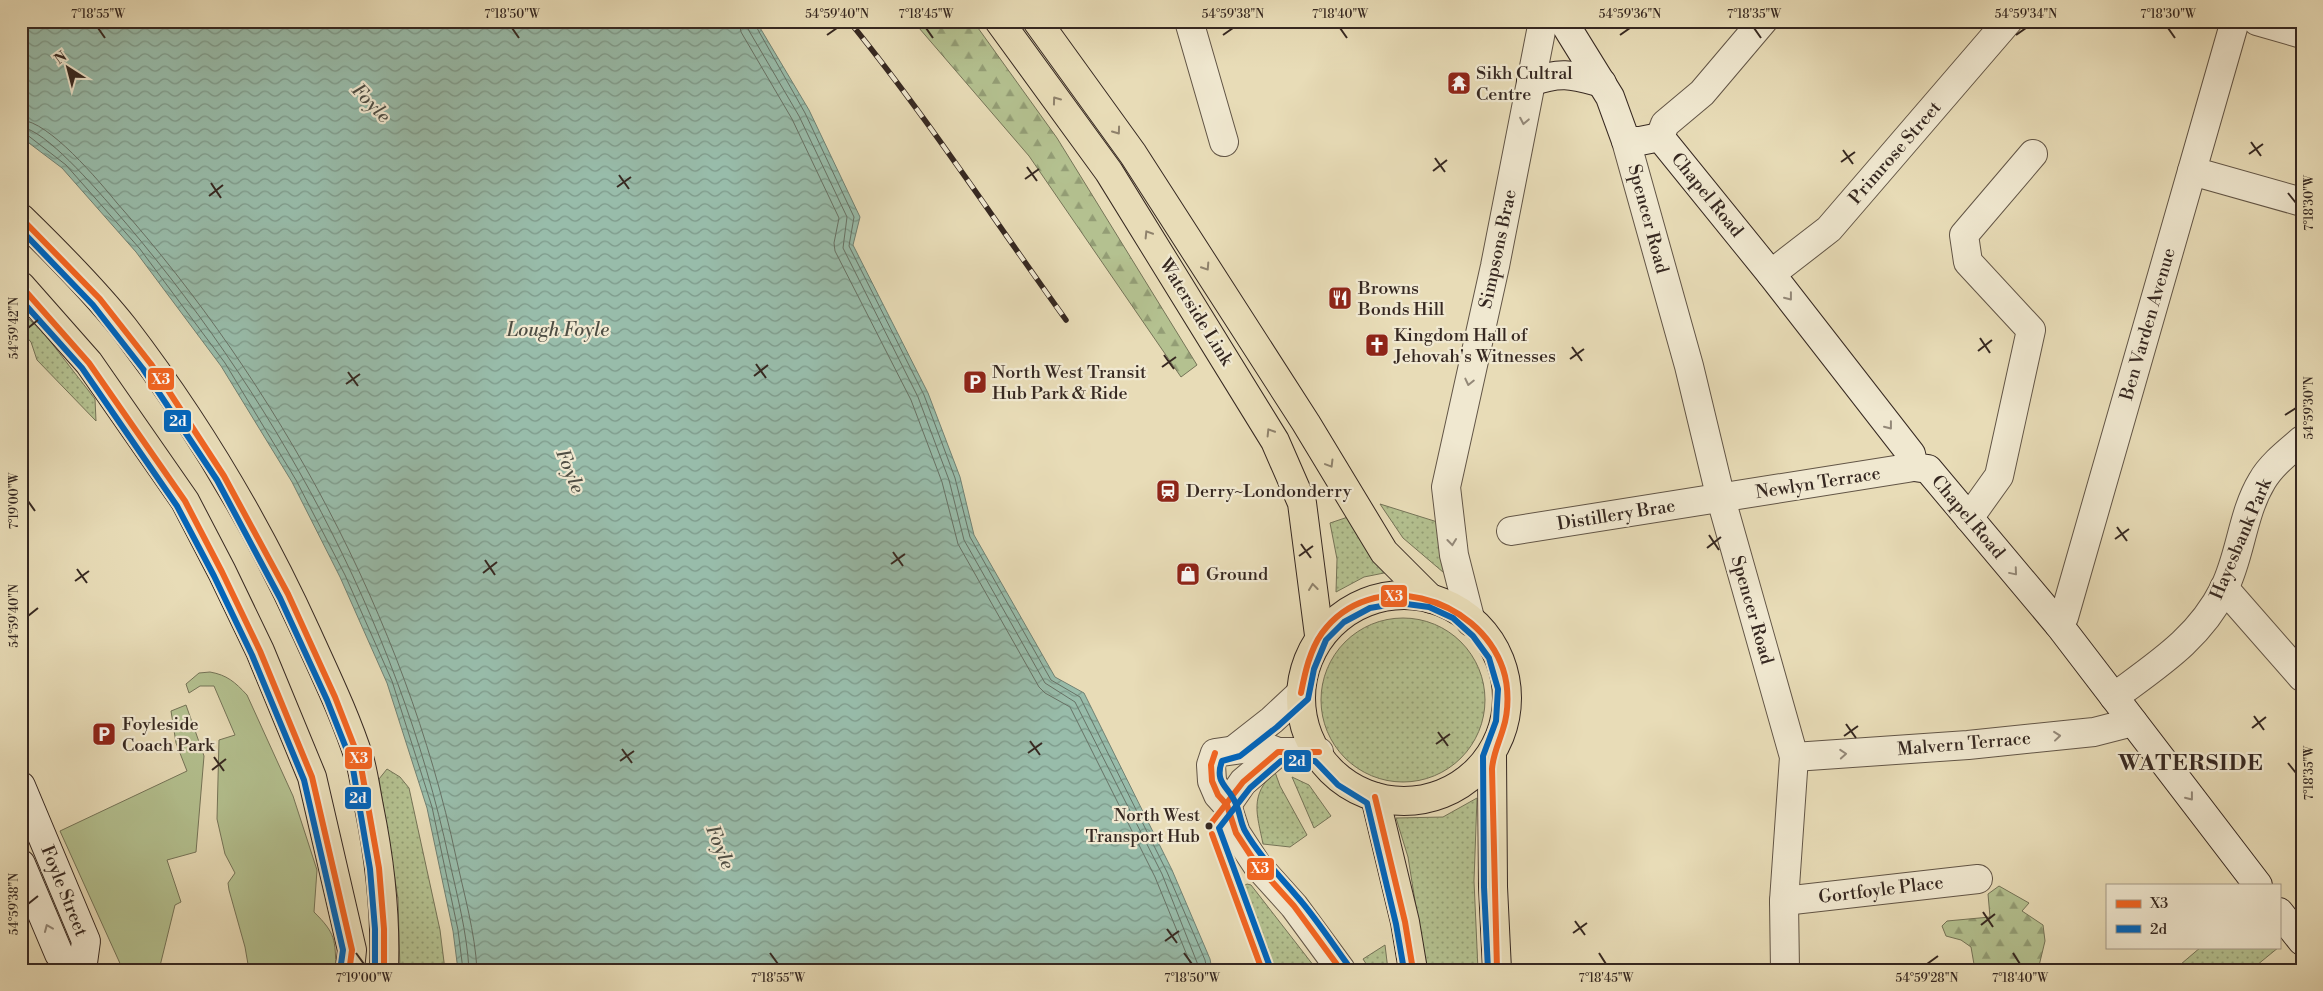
<svg xmlns="http://www.w3.org/2000/svg" width="2323" height="991" viewBox="0 0 2323 991" font-family="'Libre Bodoni',serif">
  <style>
    .grass { fill: url(#grass-dots); stroke: #757458 }
    .forest { fill: url(#forest-firs); stroke: #757458 }
    .park { fill: #b4c190; stroke: #757458 }
    .water { fill: url(#water-waves); stroke: #718173 }
    .lines { fill: none; stroke-linecap: round; stroke-linejoin: round }
    .shore { stroke: #677266; stroke-width: 1 }
    .street-casing { stroke: #625546; stroke-width: 30 }
    .secondary-casing { stroke: #362821; stroke-width: 30 }
    .highway-casing { stroke: #362821; stroke-width: 30 }
    .street { stroke: #f0e8d0; stroke-width: 28 }
    .secondary { stroke: #f0e8d0; stroke-width: 28 }
    .highway { stroke: #e8dcb7; stroke-width: 28 }
    .rail-casing { stroke: #362821; stroke-width: 5.5 }
    .rail { stroke: #f0e8d0; stroke-width: 4; stroke-dasharray: 11; stroke-linecap: butt }
    .bus-1-casing { stroke: #f0e8d0; stroke-width: 10 }
    .bus-2-casing { stroke: #f0e8d0; stroke-width: 10 }
    .bus-1 { stroke: #f26522; stroke-width: 6 }
    .bus-2 { stroke: #0065bd; stroke-width: 6 }
    .oneway { stroke: #8f826c }
    .oneway2 { stroke: #938878 }
    .ticks { fill: none; stroke: #362821; stroke-width: 2 }
    .bus-dot { fill: #362821; stroke: #f0e8d0; stroke-width: 2 }
    .labels { text-anchor: middle; dominant-baseline: central; stroke-width: 4.5; stroke-linejoin: round; paint-order: stroke }
    .bus-label { font-size: 17px; fill: #362821; stroke: #f0e8d0; text-anchor: end }
    .poi-label { font-size: 18px; fill: #362821; stroke: #f0e8d0; text-anchor: start }
    .street-label { font-size: 18px; fill: #362821; stroke: #f0e8d0 }
    .water-label { font-size: 19px; font-style: italic; fill: #4e4d43; stroke: #f0e8d0 }
    .district-label { font-size: 22px; font-weight: bold; letter-spacing: 1px; fill: #362821; stroke: #f0e8d0 }
    .line-badge { stroke: #f0e8d0; stroke-width: 2 }
    .badge-label { font-size: 14px; text-anchor: middle; font-weight: bold; fill: #fff }
    .neatline { fill: none; stroke: #362821; stroke-width: 2 }
    .ticks-label { font-size: 12px; text-anchor: middle; fill: #362821 }
  </style>
  <defs>
    <pattern id="grass-dots" width="8" height="8" patternUnits="userSpaceOnUse" patternTransform="scale(1.25)"><rect width="8" height="8" fill="#b4c190"/><path d="M2 2h.1M6 6h.1" fill="none" stroke="#939d75" stroke-width="1.8" stroke-linecap="round"/></pattern>
    <pattern id="forest-firs" width="22" height="20" patternUnits="userSpaceOnUse" patternTransform="scale(1.25)"><rect width="22" height="20" fill="#b4c190"/><path d="M5 1l3.5 6h-7zM16 11l3.5 6h-7z" fill="#939d75"/></pattern>
    <pattern id="water-waves" width="16" height="10" patternUnits="userSpaceOnUse" patternTransform="scale(1.25)"><rect width="16" height="10" fill="#98bcaa"/><path d="M0 5q4-4 8 0t8 0" fill="none" stroke="#7d998a"/></pattern>
  </defs>
  <rect width="100%" height="100%" fill="#e8dcb7"/>
  <filter id="stains"><feTurbulence type="fractalNoise" baseFrequency=".004" numOctaves="4"/><feColorMatrix values="0 0 0 0 .2 0 0 0 0 .09 0 0 0 0 .02 0 0 0 .5 -.17"/></filter>
  <radialGradient id="worn" r=".72"><stop offset=".6" stop-color="#630" stop-opacity="0"/><stop offset="1" stop-color="#630" stop-opacity=".3"/></radialGradient>
  <g class="grass">
    <path d="M21 312 43 332 95 399 96 421 37 360 31 342 21 331Z"/>
    <path d="M1380 504 1447 525 1450 578 1403 538Z"/>
    <path d="M1348 517 1389 572 1364 577 1336 592 1337 559 1330 523Z"/>
    <circle cx="1403" cy="700" r="82"/>
    <path d="M387 769 400 777 409 788 440 930 445 970H400L398 899 379 779Z"/>
    <path d="M1275 772 1280 786 1307 835 1290 847 1263 844C1257 814 1249 795 1275 772Z"/>
    <path d="M1292 777 1309 785 1331 816 1314 828Z"/>
    <path d="M1477 798 1474 881 1478 970H1426L1408 857 1396 818 1443 817Z"/>
    <path d="M1247 884 1251 885 1317 970H1275L1242 887Z"/>
    <path d="M1385 945 1388 970H1370L1363 959Z"/>
    <path d="M2201 947H2279L2251 970H2174Z"/>
  </g>
  <g class="forest">
    <path d="M913 21H973L1057 138 1197 365 1181 377 1029 156Z"/>
    <path d="M1999 886 2029 903 2022 911 2043 925 2045 941 2038 970H1975L1971 947 1961 940 1946 936 1942 926 1947 921 1990 917 1988 894Z"/>
  </g>
  <g class="park">
    <path d="M210 672C227 675 235 682 247 695L293 796 317 870 314 912C336 934 335 939 336 970H249L245 947 229 890 228 883 235 873 225 854 217 819 219 740 235 735 214 686H200L189 693 186 684 199 673Z"/>
    <path d="M186 705 204 756 196 852 167 860 181 902 175 905 159 970H123L60 831 187 771 176 743 171 711Z"/>
  </g>
  <path class="water" d="M21 21H756L809 110 860 217 853 245 928 393 960 477 974 535 1055 677 1084 693 1172 870 1210 959 1212 970H458L453 931 427 808 387 683 340 577 292 482 221 366 136 252 62 168 21 137Z"/>
  <g class="lines">
    <g class="shore">
      <path d="M739 21 741 32 792 119 839 218 834 243 835 251 911 400 942 482 958 544 1039 687 1045 693 1070 707 1155 877 1193 970"/>
      <path d="M746 21 748 29 799 116 847 217 843 248 918 397 949 480 964 540 1045 683 1075 702 1162 874 1200 970"/>
      <path d="M753 21 805 113 854 217 849 246 924 395 955 478 970 537 1051 680 1080 697 1167 872 1205 960 1207 970"/>
      <path d="M21 120C49 121 99 181 117 203 279 386 405 618 456 857 464 894 475 932 477 970"/>
      <path d="M21 127C46 130 95 188 112 207 272 390 398 621 449 859 457 895 467 932 469 970"/>
      <path d="M21 133 26 134 66 165 140 249 225 363 296 480 345 575 392 681 432 807 458 930 463 970"/>
    </g>
    <g class="street-casing">
      <g id="street">
        <path d="M1189 21 1224 142"/>
        <path d="M2257 21 2302 34"/>
        <path d="M1660 137 1665 124 1702 93 1763 21"/>
        <path d="M1626 141 1689 366 1721 499 1794 757 1784 901 1785 970"/>
        <path d="M2192 171 2302 202"/>
        <path d="M1771 274 1829 229 2008 21"/>
        <path d="M1969 518 1999 476 2031 330 1968 262 1964 235 2033 154"/>
        <path d="M1511 531 1914 467"/>
        <path d="M2224 588 2302 677"/>
        <path d="M1471 622 1454 555 1446 487 1495 266 1543 21"/>
        <path d="M2059 625 2064 617 2235 21"/>
        <path d="M2114 697C2157 665 2199 639 2224 589 2241 555 2242 514 2262 481 2271 465 2288 452 2302 440"/>
        <path d="M1235 749 1272 720 1301 693"/>
        <path d="M1319 752H1278L1263 746 1215 753 1211 765 1212 781 1218 795 1227 805 1236 833 1257 865 1294 906 1341 970"/>
        <path d="M1794 757 1968 745 2094 732 2133 722"/>
        <path d="M1227 805 1243 782 1278 752"/>
        <path d="M1784 901 1978 879"/>
      </g>
    </g>
    <g class="secondary-casing">
      <g id="secondary">
        <path d="M1563 21 1610 97 1626 141H1640L1660 137 1771 274 1911 454 1914 467 1928 469 2059 625 2258 885"/>
        <path d="M1531 82C1562 71 1572 75 1602 83"/>
        <path d="M21 786 86 941 82 970"/>
        <path d="M21 864 59 954 72 970"/>
        <path d="M2279 912 2302 941"/>
      </g>
    </g>
    <g class="highway-casing">
      <g id="highway">
        <path d="M999 21 1109 172 1275 441 1302 503 1319 635"/>
        <path d="M1037 21 1133 154 1306 423 1384 552 1431 599"/>
        <path d="M21 218C57 253 93 289 124 328 196 422 258 526 307 634 326 676 346 717 360 761 364 776 366 792 369 807 380 861 386 915 384 970"/>
        <path d="M21 286 89 363 185 501 222 572 260 651 312 777 352 950 350 970"/>
        <circle cx="1404" cy="698" r="103"/>
        <path d="M1492 756 1493 887 1497 970"/>
        <path d="M1375 797 1405 922 1413 970"/>
      </g>
    </g>
    <use href="#street" class="street"/>
    <use href="#secondary" class="secondary"/>
    <use href="#highway" class="highway"/>
    <g class="rail-casing">
      <path id="rail" d="M849 21C927 117 994 220 1066 320"/>
    </g>
    <use href="#rail" class="rail"/>
    <g class="bus-1-casing">
      <g id="bus-1">
        <path d="M21 218 100 299 151 364 224 476 288 594 335 697 360 761 379 868 384 929V970"/>
        <path d="M21 286 89 363 185 501 222 572 260 651 312 777 352 950 350 965"/>
        <path d="M1301 693C1305 672 1310 650 1322 633 1371 566 1478 596 1503 669 1509 687 1509 711 1503 729 1499 743 1493 754 1492 769L1497 970"/>
        <path d="M1215 753 1211 765 1212 781 1218 795 1227 805 1236 833 1257 865 1294 906 1341 970"/>
        <path d="M1375 797 1405 922 1413 970"/>
        <path d="M1209 826 1243 782 1278 752H1319"/>
        <path d="M1212 834 1262 970"/>
      </g>
    </g>
    <g class="bus-2-casing">
      <g id="bus-2">
        <path d="M21 230 93 305 143 369 217 480 280 598 327 700 352 763 370 869 375 929V970"/>
        <path d="M21 300 82 368 177 506 214 576 252 655 304 780 343 950 341 964"/>
        <path d="M1348 965C1332 943 1317 920 1300 900 1281 877 1260 857 1245 831 1240 822 1240 811 1235 802 1228 786 1214 783 1222 761L1240 756 1277 727 1308 699 1314 669 1326 640 1344 622 1370 608 1399 603 1429 607 1453 618 1473 636 1489 658 1498 689 1496 721 1483 756 1484 887 1488 970"/>
        <path d="M1270 967 1219 828 1250 788 1281 761H1315L1338 785 1367 803 1396 924 1404 970"/>
      </g>
    </g>
    <use href="#bus-1" class="bus-1"/>
    <use href="#bus-2" class="bus-2"/>
  </g>
  <defs><path id="oneway-chevron" d="M-2-3.5L2.5 0L-2 3.5" fill="none" stroke-width="1.6" stroke-linecap="round" stroke-linejoin="round" transform="scale(1.25)"/></defs>
  <g class="oneway">
    <use href="#oneway-chevron" transform="translate(1056 100) rotate(-126)"/>
    <use href="#oneway-chevron" transform="translate(1117 131) rotate(54)"/>
    <use href="#oneway-chevron" transform="translate(1148 234) rotate(-122)"/>
    <use href="#oneway-chevron" transform="translate(1206 267) rotate(57)"/>
    <use href="#oneway-chevron" transform="translate(1270 432) rotate(-122)"/>
    <use href="#oneway-chevron" transform="translate(1330 464) rotate(59)"/>
    <use href="#oneway-chevron" transform="translate(1313 587) rotate(-97)"/>
  </g>
  <g class="oneway2">
    <use href="#oneway-chevron" transform="translate(1524 121) rotate(101)"/>
    <use href="#oneway-chevron" transform="translate(1789 297) rotate(52)"/>
    <use href="#oneway-chevron" transform="translate(1469 382) rotate(103)"/>
    <use href="#oneway-chevron" transform="translate(1889 426) rotate(52)"/>
    <use href="#oneway-chevron" transform="translate(1452 542) rotate(84)"/>
    <use href="#oneway-chevron" transform="translate(2014 572) rotate(50)"/>
    <use href="#oneway-chevron" transform="translate(2057 736) rotate(-6)"/>
    <use href="#oneway-chevron" transform="translate(1843 754) rotate(-4)"/>
    <use href="#oneway-chevron" transform="translate(2190 797) rotate(52)"/>
    <use href="#oneway-chevron" transform="translate(48 928) rotate(-113)"/>
  </g>
  <path class="ticks" d="M98 28 105 38M512 28 519 38M926 28 933 38M1340 28 1347 38M1754 28 1761 38M2168 28 2175 38M827 35 837 28M1223 35 1233 28M1620 35 1630 28M2016 35 2026 28M2251 142 2261 156M1843 150 1853 164M2249 154 2263 144M1435 158 1445 172M1841 162 1855 152M1027 167 1037 181M1433 171 1447 160M619 175 629 189M1025 179 1039 169M211 183 221 198M617 187 631 177M2288 193 2296 203M209 196 223 185M28 328 38 320M1980 338 1990 353M1572 347 1582 361M1978 351 1992 340M1164 355 1174 369M1570 359 1584 349M756 364 766 378M1162 367 1176 357M348 372 358 386M754 376 768 365M346 384 360 374M2285 415 2296 408M28 501 35 511M2117 527 2127 541M1709 535 1719 550M2115 539 2129 529M1301 544 1311 558M1707 548 1721 537M893 552 903 566M1299 556 1313 546M485 560 495 575M891 564 905 554M77 569 87 583M483 573 497 562M75 581 89 571M28 616 38 608M2254 716 2264 730M1846 724 1856 738M2252 728 2266 717M1438 732 1448 746M1844 736 1858 726M1030 741 1040 755M1436 744 1450 734M622 749 632 763M1028 753 1042 743M214 757 224 771M620 761 634 751M2288 763 2296 773M212 770 226 759M28 904 38 896M1983 912 1993 927M1575 921 1585 935M1981 925 1995 914M1167 929 1177 943M1573 933 1587 923M1165 941 1179 931M356 953 364 964M770 953 778 964M1184 953 1192 964M1599 953 1606 964M2013 953 2020 964M1927 964 1938 956"/>
  <defs>
    <g id="temple-square" transform="scale(1.25)"><rect x="-9" y="-9" width="18" height="18" rx="4" fill="#8f2418" stroke="#f0e8d0"/><path d="M0-6L5-2H3V0L6.5 2.5H4V6H1.5V3h-3V6H-4V2.5H-6.5L-3 0V-2H-5Z" fill="#fff"/></g>
    <g id="restaurant-square" transform="scale(1.25)"><rect x="-9" y="-9" width="18" height="18" rx="4" fill="#8f2418" stroke="#f0e8d0"/><path d="M-5-6h1v4h1v-4h1v4h1v-4h1v5L-1.5 .5V6h-2V.5L-5-1ZM5-6V6H3V1.5H1.5Q1.5-4 5-6Z" fill="#fff"/></g>
    <g id="church-square" transform="scale(1.25)"><rect x="-9" y="-9" width="18" height="18" rx="4" fill="#8f2418" stroke="#f0e8d0"/><path d="M-1.2-6h2.4v3.5h3.3v2.4h-3.3V6h-2.4V-.1h-3.3v-2.4h3.3Z" fill="#fff"/></g>
    <g id="parking-square" transform="scale(1.25)"><rect x="-9" y="-9" width="18" height="18" rx="4" fill="#8f2418" stroke="#f0e8d0"/><path d="M-3.5-5.5H1a3.5 3.5 0 0 1 0 7H-1V5.5H-3.5ZM-1-3.4V-.6H.8a1.4 1.4 0 0 0 0-2.8Z" fill="#fff"/></g>
    <g id="station-square" transform="scale(1.25)"><rect x="-9" y="-9" width="18" height="18" rx="4" fill="#8f2418" stroke="#f0e8d0"/><path d="M-3-6H3Q5-6 5-4V2Q5 4 3 4L4.5 6H3L1.5 4h-3L-3 6H-4.5L-3 4Q-5 4-5 2V-4Q-5-6-3-6ZM-3.5-4v3h7v-3ZM-3.5 1v1.5H-2V1ZM2 1v1.5H3.5V1Z" fill="#fff"/></g>
    <g id="shop-square" transform="scale(1.25)"><rect x="-9" y="-9" width="18" height="18" rx="4" fill="#8f2418" stroke="#f0e8d0"/><path d="M-5-2.5h2.3a2.7 3.5 0 0 1 5.4 0H5L5.5 6h-11ZM-1.5-2.5h3a1.5 2.3 0 0 0-3 0Z" fill="#fff"/></g>
  </defs>
  <g fill-rule="evenodd">
    <use href="#temple-square" x="1459" y="83"/>
    <use href="#restaurant-square" x="1340" y="298"/>
    <use href="#church-square" x="1377" y="345"/>
    <use href="#parking-square" x="975" y="382"/>
    <use href="#station-square" x="1168" y="491"/>
    <use href="#shop-square" x="1188" y="574"/>
    <use href="#parking-square" x="104" y="734"/>
  </g>
  <circle class="bus-dot" cx="1209" cy="826" r="4.5"/>
  <g class="labels">
    <g class="bus-label">
      <text x="1200" y="816">North West<tspan x="1200" dy="21">Transport Hub</tspan></text>
    </g>
    <g class="poi-label">
      <text x="1476" y="73">Sikh Cultral<tspan x="1476" dy="21">Centre</tspan></text>
      <text x="1358" y="288">Browns<tspan x="1358" dy="21">Bonds Hill</tspan></text>
      <text x="1394" y="335">Kingdom Hall of<tspan x="1394" dy="21">Jehovah's Witnesses</tspan></text>
      <text x="992" y="372">North West Transit<tspan x="992" dy="21">Hub Park &amp; Ride</tspan></text>
      <text x="1186" y="491">Derry~Londonderry</text>
      <text x="1206" y="574">Ground</text>
      <text x="122" y="724">Foyleside<tspan x="122" dy="21">Coach Park</tspan></text>
    </g>
    <g class="street-label">
      <text transform="translate(1895 153) rotate(-49)">Primrose Street</text>
      <text transform="translate(1707 195) rotate(51)">Chapel Road</text>
      <text transform="translate(1648 219) rotate(75)">Spencer Road</text>
      <text transform="translate(1498 249) rotate(-78)">Simpsons Brae</text>
      <text transform="translate(1196 312) rotate(58)">Waterside Link</text>
      <text transform="translate(2148 324) rotate(-74)">Ben Varden Avenue</text>
      <text transform="translate(1818 483) rotate(-9)">Newlyn Terrace</text>
      <text transform="translate(1616 515) rotate(-9)">Distillery Brae</text>
      <text transform="translate(1968 517) rotate(50)">Chapel Road</text>
      <text transform="translate(2241 539) rotate(-67)">Hayesbank Park</text>
      <text transform="translate(1752 610) rotate(74)">Spencer Road</text>
      <text transform="translate(1964 744) rotate(-5)">Malvern Terrace</text>
      <text transform="translate(1881 890) rotate(-7)">Gortfoyle Place</text>
      <text transform="translate(64 891) rotate(68)">Foyle Street</text>
    </g>
    <g class="water-label">
      <text transform="translate(371 103) rotate(46)">Foyle</text>
      <text x="558" y="330">Lough Foyle</text>
      <text transform="translate(570 471) rotate(68)">Foyle</text>
      <text transform="translate(720 847) rotate(68)">Foyle</text>
    </g>
    <g class="district-label">
      <text x="2191" y="763">WATERSIDE</text>
    </g>
  </g>
  <g class="line-badge">
    <rect x="147" y="367" width="28" height="24" rx="5" fill="#f26522"/>
    <rect x="163" y="409" width="29" height="24" rx="5" fill="#0065bd"/>
    <rect x="1380" y="584" width="28" height="24" rx="5" fill="#f26522"/>
    <rect x="344" y="746" width="29" height="24" rx="5" fill="#f26522"/>
    <rect x="1283" y="749" width="29" height="24" rx="5" fill="#0065bd"/>
    <rect x="344" y="786" width="28" height="24" rx="5" fill="#0065bd"/>
    <rect x="1246" y="857" width="29" height="24" rx="5" fill="#f26522"/>
  </g>
  <g class="badge-label">
    <text x="161" y="384">X3</text>
    <text x="178" y="426">2d</text>
    <text x="1394" y="601">X3</text>
    <text x="359" y="763">X3</text>
    <text x="1297" y="766">2d</text>
    <text x="358" y="803">2d</text>
    <text x="1260" y="873">X3</text>
  </g>
  <rect width="2323" height="991" fill="none" stroke="#e8dcb7" stroke-width="55"/>
  <rect x="2106" y="884" width="175" height="65" fill="#f0e8d0" stroke="#a69b8a"/>
  <rect x="2116" y="900" width="25" height="8" fill="#f26522" stroke="#a69b8a"/>
  <text x="2150" y="908" font-size="15" fill="#362821">X3</text>
  <rect x="2116" y="925" width="25" height="8" fill="#0065bd" stroke="#a69b8a"/>
  <text x="2150" y="934" font-size="15" fill="#362821">2d</text>
  <g transform="translate(68 68) rotate(324)" stroke="#f0e8d0" stroke-width="4" paint-order="stroke">
  <path d="M0-4L9 19L0 12L-9 19Z" fill="#362821"/>
  <text y="-8" font-size="14" font-weight="bold" text-anchor="middle" fill="#362821">N</text>
  </g>
  <rect x="28" y="28" width="2268" height="936" class="neatline"/>
  <g class="ticks-label">
    <text x="98" y="18">7°18'55"W</text>
    <text x="512" y="18">7°18'50"W</text>
    <text x="837" y="18">54°59'40"N</text>
    <text x="926" y="18">7°18'45"W</text>
    <text x="1233" y="18">54°59'38"N</text>
    <text x="1340" y="18">7°18'40"W</text>
    <text x="1630" y="18">54°59'36"N</text>
    <text x="1754" y="18">7°18'35"W</text>
    <text x="2026" y="18">54°59'34"N</text>
    <text x="2168" y="18">7°18'30"W</text>
    <text transform="translate(2309 203) rotate(-90)" y="4">7°18'30"W</text>
    <text transform="translate(14 328) rotate(-90)" y="4">54°59'42"N</text>
    <text transform="translate(2309 408) rotate(-90)" y="4">54°59'30"N</text>
    <text transform="translate(14 501) rotate(-90)" y="4">7°19'00"W</text>
    <text transform="translate(14 616) rotate(-90)" y="4">54°59'40"N</text>
    <text transform="translate(2309 773) rotate(-90)" y="4">7°18'35"W</text>
    <text transform="translate(14 904) rotate(-90)" y="4">54°59'38"N</text>
    <text x="364" y="982">7°19'00"W</text>
    <text x="778" y="982">7°18'55"W</text>
    <text x="1192" y="982">7°18'50"W</text>
    <text x="1606" y="982">7°18'45"W</text>
    <text x="1927" y="982">54°59'28"N</text>
    <text x="2020" y="982">7°18'40"W</text>
  </g>
  <rect width="100%" height="100%" filter="url(#stains)"/>
  <rect width="100%" height="100%" fill="url(#worn)"/>
</svg>
